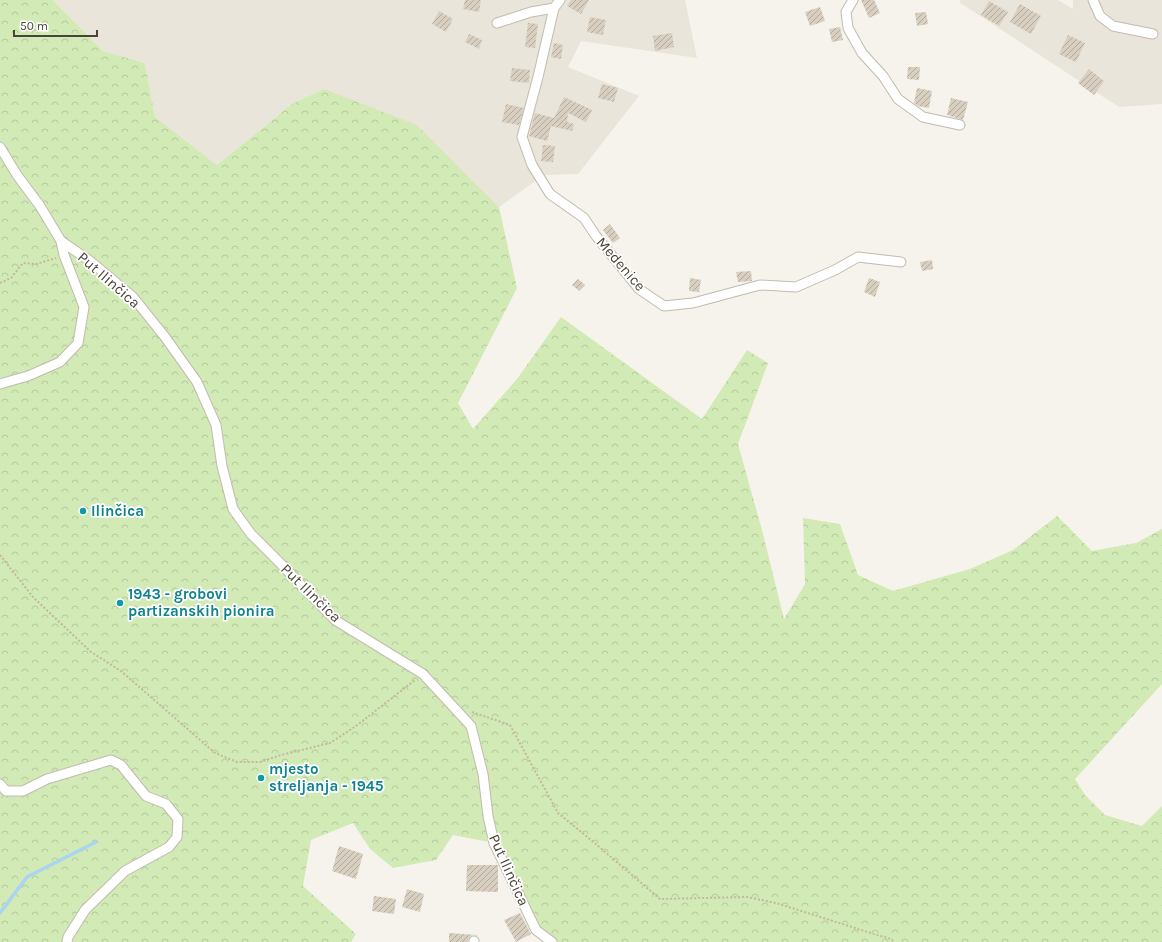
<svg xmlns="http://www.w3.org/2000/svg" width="1162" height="942" viewBox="0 0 1162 942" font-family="Karla,sans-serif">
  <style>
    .residential { fill: #eae5da }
    .forest { fill: url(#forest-crowns) }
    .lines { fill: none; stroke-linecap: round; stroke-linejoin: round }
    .stream { stroke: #a9d4f2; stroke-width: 3.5 }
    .building { fill: url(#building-hatch) }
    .minor-casing { stroke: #c2bbae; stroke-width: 11 }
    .path { stroke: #c4b79f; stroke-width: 2; stroke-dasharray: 2 2; stroke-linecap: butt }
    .minor { stroke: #fff; stroke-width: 9 }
    .culture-dot { fill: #0f9aa8; stroke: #fff; stroke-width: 1.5 }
    .labels { text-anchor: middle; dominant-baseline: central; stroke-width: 3.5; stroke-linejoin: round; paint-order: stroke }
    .street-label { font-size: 15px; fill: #4b4439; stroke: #fff }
    .culture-label { font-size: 15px; font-weight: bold; fill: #0d838f; stroke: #fff; text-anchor: start }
  </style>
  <defs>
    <pattern id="forest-crowns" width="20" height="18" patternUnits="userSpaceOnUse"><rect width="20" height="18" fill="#d2eab5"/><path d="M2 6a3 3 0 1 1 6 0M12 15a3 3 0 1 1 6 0" fill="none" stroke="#b6ca9c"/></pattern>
    <pattern id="building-hatch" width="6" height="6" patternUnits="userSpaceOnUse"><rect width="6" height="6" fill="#d8cfc1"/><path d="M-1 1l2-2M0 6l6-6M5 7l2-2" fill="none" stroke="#b1aa9e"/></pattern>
  </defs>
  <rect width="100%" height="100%" fill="#f6f3ec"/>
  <g class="residential">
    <path d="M53 0H685L697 58 581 41 568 67 639 96 578 174 544 175 499 207 417 125 292 104 217 165 155 117 145 63 103 51Z"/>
    <path d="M961 0H1058L1073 9V0H1162V104L1119 107 959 2Z"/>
  </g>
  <path class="forest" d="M0 0H53L103 51 145 63 155 117 217 165 292 104 324 89 417 125 499 207 517 288 458 403 473 429 517 379 561 317 702 419 747 350 768 363 738 444 762 530 784 619 805 584 803 518 840 524 858 575 893 591 970 569 1013 550 1057 516 1092 551 1136 543 1162 529V684L1075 779 1085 795 1105 815 1142 826 1162 806V942H557L536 930 494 843 453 835 436 860 393 868 370 849 353 823 311 840 303 886 356 934 351 942H0Z"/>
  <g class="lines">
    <path class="stream" d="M0 913 27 877 96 842"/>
  </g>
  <g class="building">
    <path d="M465 0H481L479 12 463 9Z"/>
    <path d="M571 0H589L581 14 567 6Z"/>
    <path d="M861 0H874L880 13 869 18Z"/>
    <path d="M989 1 1008 12 999 26 981 15Z"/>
    <path d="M1020 4 1041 16 1031 34 1010 22Z"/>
    <path d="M820 7 825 21 810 26 805 12Z"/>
    <path d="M439 11 453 19 446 32 432 24Z"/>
    <path d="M926 12 928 24 917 26 915 13Z"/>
    <path d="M590 17 606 20 603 35 587 32Z"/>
    <path d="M528 23 538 24 535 48 525 47Z"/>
    <path d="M840 27 843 40 832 42 829 29Z"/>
    <path d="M672 33 674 47 655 51 653 36Z"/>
    <path d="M469 34 482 40 479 49 465 42Z"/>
    <path d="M1068 35 1085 43 1076 62 1059 54Z"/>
    <path d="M554 43 563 45 561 59 551 57Z"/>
    <path d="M908 67H920L919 80 907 79Z"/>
    <path d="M512 68 530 70 529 83 510 81Z"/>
    <path d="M1089 69 1104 81 1094 95 1078 83Z"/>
    <path d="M602 84 618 88 614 102 598 98Z"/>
    <path d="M917 88 932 91 929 108 918 106 914 103Z"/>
    <path d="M564 97 592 110 586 122 568 113 567 122 574 124 572 131 551 126 547 141 529 136 535 113 554 118Z"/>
    <path d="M951 98 968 102 963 120 947 115Z"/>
    <path d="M506 104 524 108 519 125 502 122Z"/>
    <path d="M543 145 555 146 553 162 541 161Z"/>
    <path d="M610 224 620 238 613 243 603 230Z"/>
    <path d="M932 260 933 269 922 271 920 262Z"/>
    <path d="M751 271 752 281 738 282 736 272Z"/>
    <path d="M690 278 701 280 699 292 689 291Z"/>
    <path d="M869 278 880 282 875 297 864 292Z"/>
    <path d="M578 279 585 285 579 291 572 285Z"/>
    <path d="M339 846 363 854 356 879 332 871Z"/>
    <path d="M467 865H498V892L466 891Z"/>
    <path d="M407 889 424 894 420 912 402 907Z"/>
    <path d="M374 896 396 899 394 914 372 911Z"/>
    <path d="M520 913 531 934 516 942 504 920Z"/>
    <path d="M449 933 477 935V936L474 935 471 936 469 938 468 942H449Z"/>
  </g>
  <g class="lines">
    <g class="minor-casing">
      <g id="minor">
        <path d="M560 0 554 8 538 77 522 137 532 165 550 194 584 218 596 236 639 289 664 306 693 303 760 285 796 287 835 270 858 257 901 262"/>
        <path d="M853 0 846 12 848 28 862 53 883 76 898 99 923 117 960 125"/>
        <path d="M1093 0 1100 16 1113 26 1153 34"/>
        <path d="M497 23 531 12 554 8"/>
        <path d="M0 147 17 175 40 206 61 241 64 255 84 307 78 343 60 362 28 376 0 384"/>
        <path d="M61 241 90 261 133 297 165 337 197 382 216 425 222 466 233 509 251 534 280 563 335 620 423 674 471 726 483 774 488 816 494 843 536 930 552 942"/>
        <path d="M0 784 6 791H23L47 779 111 760 121 765 146 796 166 804 178 819 177 837 169 847 125 871 85 910 68 937 67 942"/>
        <path d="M474 941V942"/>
      </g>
    </g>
    <g class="path">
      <path d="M0 283 11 278 23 263 36 264 56 258"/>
      <path d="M0 555 33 597 91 652 121 671 215 753 237 762H260L281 755 330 743 356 726 415 680"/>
      <path d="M472 712 510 725 558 813 597 845 660 899 747 897 776 903 877 935 891 939 894 942"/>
    </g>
    <use href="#minor" class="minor"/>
  </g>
  <g class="culture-dot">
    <circle cx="83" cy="511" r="4"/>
    <circle cx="120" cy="603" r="4"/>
    <circle cx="261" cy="778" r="4"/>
  </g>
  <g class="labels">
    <g class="street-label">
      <text transform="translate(621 264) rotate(49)">Medenice</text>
      <text transform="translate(109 280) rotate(41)">Put Ilinčica</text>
      <text transform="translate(311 593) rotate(44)">Put Ilinčica</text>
      <text transform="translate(509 870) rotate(66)">Put Ilinčica</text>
    </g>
    <g class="culture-label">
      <text x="91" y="511">Ilinčica</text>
      <text x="128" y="594">1943 - grobovi<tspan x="128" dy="17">partizanskih pionira</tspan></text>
      <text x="269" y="769">mjesto<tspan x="269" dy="17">streljanja - 1945</tspan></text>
    </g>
  </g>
  <path d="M14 30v6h83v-6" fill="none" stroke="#4b4439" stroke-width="2"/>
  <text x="20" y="30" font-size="12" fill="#4b4439" stroke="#ffffff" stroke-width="3" paint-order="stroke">50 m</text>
</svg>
